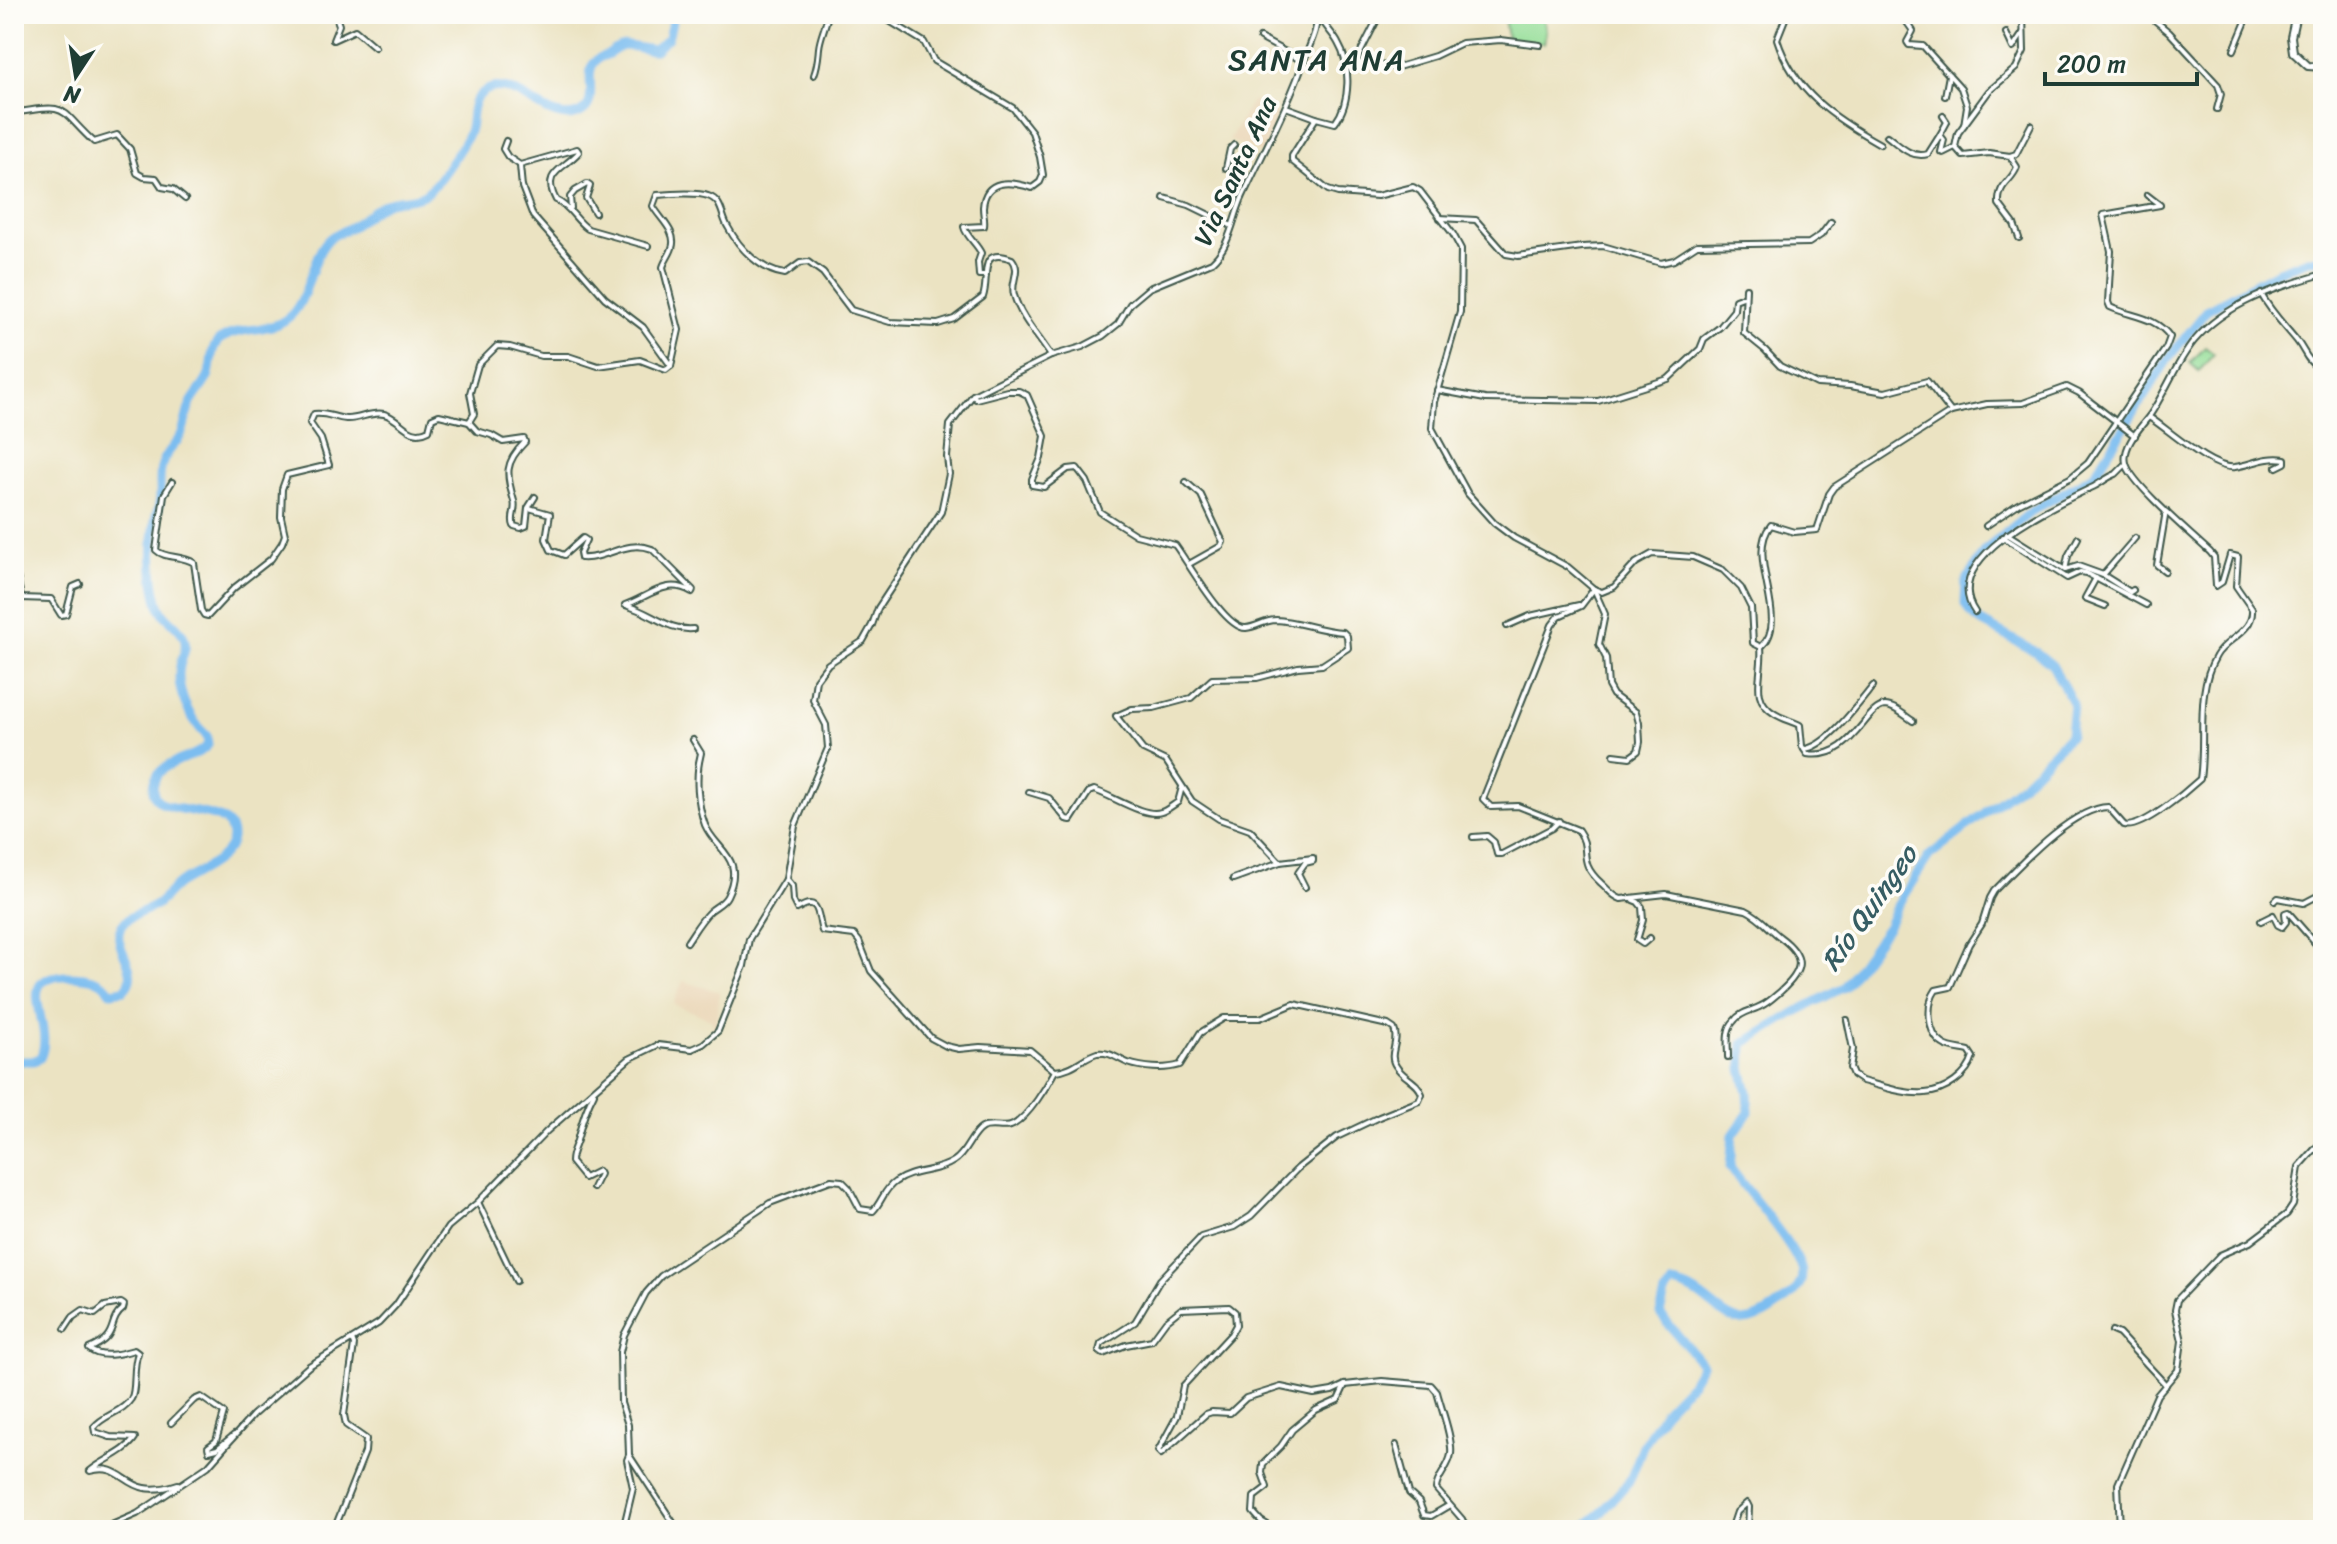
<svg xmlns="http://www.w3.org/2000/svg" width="2337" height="1544" viewBox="0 0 2337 1544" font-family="Sriracha,sans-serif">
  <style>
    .built { fill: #ebd8ba }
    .green { fill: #95de98; stroke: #5a8e66; stroke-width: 2 }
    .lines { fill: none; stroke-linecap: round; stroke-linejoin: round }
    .river { stroke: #7bbdf0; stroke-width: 9 }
    .minor-casing { stroke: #3e5649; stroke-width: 8 }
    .secondary-casing { stroke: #3e5649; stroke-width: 10 }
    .minor { stroke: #fff; stroke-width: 4 }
    .secondary { stroke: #fff; stroke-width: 6 }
    .labels { text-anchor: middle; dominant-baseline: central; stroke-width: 7; stroke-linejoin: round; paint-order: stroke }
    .street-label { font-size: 26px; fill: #1f3d34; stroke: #fdfcf7 }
    .water-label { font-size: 28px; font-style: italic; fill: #365d63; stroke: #fdfcf7 }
    .quarter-label { font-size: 30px; letter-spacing: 2px; fill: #1f3d34; stroke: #fdfcf7 }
  </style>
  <rect width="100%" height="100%" fill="#fdfcf7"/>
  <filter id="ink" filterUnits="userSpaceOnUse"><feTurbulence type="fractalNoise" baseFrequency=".0125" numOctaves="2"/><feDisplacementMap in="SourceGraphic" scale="16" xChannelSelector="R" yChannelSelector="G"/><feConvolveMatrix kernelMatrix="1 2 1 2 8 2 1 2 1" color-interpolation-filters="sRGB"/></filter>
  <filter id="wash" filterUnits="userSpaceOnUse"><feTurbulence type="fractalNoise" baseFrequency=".006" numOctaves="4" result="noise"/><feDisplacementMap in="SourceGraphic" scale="32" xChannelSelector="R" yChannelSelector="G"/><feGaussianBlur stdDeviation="1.8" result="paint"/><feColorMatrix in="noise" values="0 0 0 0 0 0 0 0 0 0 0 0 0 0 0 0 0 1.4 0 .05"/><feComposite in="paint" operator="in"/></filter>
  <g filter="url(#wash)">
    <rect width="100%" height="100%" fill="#ebe3c2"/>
    <g class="built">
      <path d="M1253 100 1279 115 1262 154 1229 140Z"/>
      <path d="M683 981 720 992 716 1020 718 1027 714 1031 711 1019 673 1004Z"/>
    </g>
    <g class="green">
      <path d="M1504 14H1543L1546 31 1544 43 1507 40Z"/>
      <path d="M2205 347 2214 354 2199 371 2190 363Z"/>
    </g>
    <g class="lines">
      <g class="river">
        <path d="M14 1061H33L40 1058C58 1021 1 967 84 977 94 978 105 983 111 992L124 990C144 971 110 946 121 927 128 914 144 913 156 905 164 899 170 890 178 884 193 874 231 859 232 838 234 797 143 825 154 782 161 759 194 761 208 745L207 736C190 720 175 690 180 666 182 656 188 648 184 637 179 624 163 619 159 605 151 577 151 549 155 521 156 513 160 505 160 497 161 485 158 474 163 462 167 452 174 446 180 437 186 427 186 413 191 403 196 394 204 386 208 377 213 365 209 346 221 339 244 324 274 335 293 313 310 294 312 253 330 238 336 233 345 231 351 227 363 220 372 209 386 203 398 198 416 201 426 193 436 187 463 145 468 134 475 119 466 103 485 91 514 73 548 129 580 113 602 102 580 71 598 59 601 56 605 56 609 54 614 51 618 46 625 46 635 46 645 50 655 50L668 38 674 14"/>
        <path d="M1580 1530 1602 1512 1630 1480 1643 1446 1664 1411 1691 1383 1702 1364 1660 1314 1665 1294 1672 1284C1702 1288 1714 1313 1736 1320 1750 1324 1765 1315 1776 1307 1787 1299 1802 1290 1802 1274 1803 1254 1744 1189 1730 1167L1733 1135 1749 1112 1748 1092 1742 1069 1743 1044 1794 1013 1844 987 1888 926 1895 909 1929 856 2023 783 2070 735 2073 704 2052 665 2036 652 1981 622 1970 613 1965 604 1966 582 1984 551 2032 511 2094 475 2170 356 2208 309 2276 272 2308 260 2323 259"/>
      </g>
    </g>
  </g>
  <g filter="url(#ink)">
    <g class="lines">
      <g class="minor-casing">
        <g id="minor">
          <path d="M335 14 339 25 333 40 355 30 375 47"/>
          <path d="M878 14 924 42 934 61 1013 108 1032 132 1040 157 1043 175 1040 182 1032 188C1011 181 985 178 983 207 983 214 985 220 984 226L964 227C966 236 977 244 981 253L978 262 979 275H986"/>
          <path d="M1787 14 1777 39C1794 92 1834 118 1880 144"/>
          <path d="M1901 14 1913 31 1907 42 1909 45 1923 46 1961 88 1967 106 1964 125"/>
          <path d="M2023 14 2024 51 2016 68 1989 91 1958 133 1955 147 1963 156 1989 153 2010 156 2016 154 2031 125"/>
          <path d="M2147 14 2169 32 2218 85 2221 94 2217 109"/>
          <path d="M1320 16C1324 26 1333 33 1338 43 1351 65 1351 102 1335 123L1316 118 1292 156V161L1328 190 1338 193 1377 196 1413 187 1420 191 1453 234 1461 249 1460 312 1434 402 1432 428 1468 494 1494 523 1514 538 1568 567 1594 589 1602 592 1614 587 1636 563 1652 554 1693 557 1723 570 1741 588 1751 608 1753 643 1761 647C1792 620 1744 557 1771 525L1794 532 1817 530 1829 494 1834 487 1951 412 1987 404 2023 403 2067 387 2079 393 2135 436"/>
          <path d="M2006 33 2013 48 2023 33"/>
          <path d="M1260 38 1304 62"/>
          <path d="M2234 50 2249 14"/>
          <path d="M1355 63 1380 14"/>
          <path d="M1346 65 1355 63 1398 67 1435 56 1462 43 1501 40 1540 45"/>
          <path d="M814 75C818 64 818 58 819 48 820 37 826 26 828 14"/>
          <path d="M1945 96 1949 75"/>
          <path d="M1286 107 1316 118"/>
          <path d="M14 113C71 103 57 108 94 142L117 135 130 149 137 173 144 177 156 178 162 187 173 189 185 199"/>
          <path d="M1940 135 1947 122 1943 116"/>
          <path d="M1887 136C1899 145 1911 159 1928 154L1940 135 1944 140 1941 152 1943 153 1955 147"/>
          <path d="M506 141 503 149 508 157 520 165 577 149 579 152C563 170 541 172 556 200 571 207 575 220 588 229L648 246"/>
          <path d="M2010 156 2017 167C2012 182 1998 183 1999 204L2014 224 2019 238"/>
          <path d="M520 166 522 187 533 216 605 298 643 327 671 366"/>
          <path d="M1226 168 1230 149 1234 145"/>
          <path d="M1164 198 1189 205 1232 226"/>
          <path d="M571 208 570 197 575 191 587 184 590 186 586 198 595 213"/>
          <path d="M1440 218 1476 220 1506 254 1518 256 1582 247 1603 246 1661 263 1674 260 1697 245 1809 243 1821 235 1831 222"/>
          <path d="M1746 288 1744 333 1765 350 1780 366 1817 384 1850 386 1885 392 1927 381 1951 412"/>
          <path d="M2261 294C2271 312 2284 325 2297 341 2305 351 2306 360 2317 367L2323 366"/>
          <path d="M1437 390 1485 399 1598 401 1668 379 1700 349 1704 339 1720 327 1734 310 1735 300 1743 297"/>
          <path d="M973 395 976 399 1007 391H1019L1027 395 1045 436 1041 458 1032 479V485L1044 487 1068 469 1077 468 1087 481 1100 512 1136 535 1175 545C1188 562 1225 629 1246 628 1257 627 1265 620 1276 620 1298 621 1320 631 1343 632L1347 636 1348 648 1322 665 1298 667 1257 678 1212 679 1191 698 1154 708 1132 709 1116 716 1143 750 1166 761 1192 801 1219 819 1250 830 1280 862 1233 879"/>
          <path d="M2149 417C2168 429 2213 471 2235 467 2253 464 2266 456 2285 459V463L2277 467"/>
          <path d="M469 422 474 414 470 393 478 365 497 346 510 347 541 356H568L598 366 640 360 666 370 671 366 679 330 663 267C665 260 670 255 672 248 678 232 659 218 653 206L657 195C668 194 698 192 708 196 723 201 721 216 728 227 739 248 761 271 785 274L800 263 808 262 823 273 851 310 890 322 938 324 954 319 983 297C990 277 977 246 1012 259 1022 271 1010 281 1014 295 1020 317 1039 337 1051 356"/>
          <path d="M172 482 164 495 156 550C165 559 182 555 194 563L201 610 204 615 208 616 234 588 271 559 282 543 285 535 281 517 282 489 287 475 329 465 321 439 310 423 314 414C326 412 334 418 346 419 359 420 371 411 384 414 401 418 409 441 429 430L432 418 439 415 469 422 477 431 491 435 503 442 524 439 525 442C504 463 506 474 514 501 517 510 510 517 514 526L521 528 526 526 528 508 535 497"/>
          <path d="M1186 482 1201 495 1223 542 1221 546 1189 564"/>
          <path d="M529 508 550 514 546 539 551 550 564 555 583 538 586 540 580 553 581 558C606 560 626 539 652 549L693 590 692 592C666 577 649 597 625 605"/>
          <path d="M1986 526 2018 504 2070 478 2088 463 2166 348 2170 337C2156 316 2131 317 2110 307L2108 302 2111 251 2103 215 2160 205 2147 195"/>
          <path d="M2007 534 2065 570 2078 566 2103 575 2130 592 2133 590"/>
          <path d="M2003 537 2067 578 2080 572 2086 573 2146 605"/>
          <path d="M14 560 21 598 51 599 61 615 66 614 73 587 80 584"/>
          <path d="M2065 570 2068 556 2078 538"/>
          <path d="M2165 571 2157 565 2166 511"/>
          <path d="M2103 575 2135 538"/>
          <path d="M2096 578 2085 598 2105 606"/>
          <path d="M1594 589 1581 606 1559 616 1552 625 1483 799 1491 807 1518 806 1578 830C1593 851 1575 859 1601 883 1608 889 1612 896 1621 899L1666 894 1746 910C1761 917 1768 928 1780 937 1807 957 1803 971 1781 991 1775 996 1768 1003 1761 1006 1752 1011 1740 1012 1734 1021 1725 1030 1728 1045 1728 1057"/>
          <path d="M1594 589 1605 614 1599 644 1606 658 1608 686 1613 695 1636 712 1639 723 1640 742 1638 751 1630 757 1614 755"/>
          <path d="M628 606C652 613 668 631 693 629"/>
          <path d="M1975 612C1937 557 2058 504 2095 486 2102 482 2108 477 2116 474L2126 464"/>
          <path d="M1507 626 1530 616 1579 605"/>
          <path d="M1761 647C1764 673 1748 698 1775 714 1783 719 1792 721 1800 725L1802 746 1807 754C1852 761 1865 707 1885 706 1895 706 1905 716 1913 721"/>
          <path d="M1804 749C1826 748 1859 703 1873 686"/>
          <path d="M1029 792 1049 798 1066 819 1071 820 1089 792 1094 790C1111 795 1144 818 1161 812 1166 811 1173 805 1178 802L1182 787"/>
          <path d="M1473 837 1487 836 1494 842 1497 854H1502L1552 828 1559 821"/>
          <path d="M1280 862 1313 858V861L1305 863 1298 873 1305 887"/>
          <path d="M786 879 792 886 793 901 797 909C821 894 817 916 822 931L854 935 859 941 871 971 931 1038 946 1046 959 1049 980 1047 1030 1050 1055 1071C1073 1070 1083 1057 1097 1053 1109 1051 1118 1059 1128 1063 1143 1068 1164 1070 1180 1065L1200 1033 1224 1018H1260L1294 1004 1388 1025 1394 1029C1400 1043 1387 1054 1396 1066 1403 1078 1418 1081 1422 1094L1419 1101 1379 1117 1337 1137 1298 1168 1251 1216 1234 1227 1201 1237 1160 1280 1135 1322 1101 1344 1099 1351 1103 1354 1126 1345 1152 1340 1166 1321 1181 1309 1229 1307 1235 1312 1236 1325 1231 1334 1183 1386 1177 1416 1158 1451 1161 1454 1206 1414 1212 1412 1230 1413 1246 1398 1281 1387 1314 1394 1332 1391 1345 1385 1382 1381 1431 1385 1437 1392C1441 1408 1453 1439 1451 1454 1449 1468 1437 1476 1436 1489L1462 1519 1467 1530"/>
          <path d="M1633 900 1638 902 1642 907 1643 920 1637 940 1643 944 1650 938"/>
          <path d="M2275 901 2278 898 2304 903 2323 893"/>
          <path d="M2261 921 2273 915 2278 925 2282 927 2286 922 2285 913 2288 912 2323 952"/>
          <path d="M687 942C694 932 700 921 709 912 715 906 723 904 727 896 746 857 716 851 705 825 697 803 695 775 701 753L693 740"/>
          <path d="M1847 1020 1853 1049 1850 1068 1853 1075 1862 1081C1881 1086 1905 1095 1925 1093 1945 1092 1968 1076 1973 1057L1969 1051C1961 1049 1950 1049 1943 1044 1927 1034 1926 1004 1936 990L1950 987 1969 944 1982 924 1990 898 1994 891C2019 866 2071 808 2108 807L2124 825C2140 831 2187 791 2200 779 2206 740 2195 691 2216 656 2225 639 2254 632 2252 609L2236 586 2238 557 2230 555 2222 582 2216 586 2214 557 2210 552C2193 536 2130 483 2126 463 2122 446 2141 427 2150 415 2166 391 2176 363 2194 341 2226 303 2277 287 2323 274"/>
          <path d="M593 1188 600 1174 598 1171 584 1178 571 1162C571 1152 576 1146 578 1137 582 1121 586 1108 594 1093"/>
          <path d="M478 1202 516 1281"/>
          <path d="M65 1329 73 1317 83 1310 95 1314 105 1306 121 1303 124 1305 123 1309C106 1322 121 1335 89 1349 101 1359 120 1354 134 1350L138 1353C132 1368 137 1390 131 1399 123 1412 103 1415 94 1427L95 1432 110 1437 135 1438C125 1453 104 1459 90 1471 118 1463 123 1484 145 1488 155 1490 169 1487 178 1484"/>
          <path d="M2112 1331 2119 1334 2166 1385"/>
          <path d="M171 1423 194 1400 201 1397 224 1413 216 1441 208 1447 209 1451 217 1449 234 1435"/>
          <path d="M1396 1445 1409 1493 1419 1502 1424 1515 1431 1516 1448 1506"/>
          <path d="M100 1530 137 1514 208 1466 253 1415 309 1366 379 1323 396 1305 448 1227 478 1202 547 1131 629 1059 658 1045 692 1049 703 1044 718 1031 744 966 749 939 786 879 795 826 828 748 826 725 813 700 816 680 828 664 863 641 872 625 878 608 941 512 949 474 947 457 950 425 973 395 1051 356 1082 347 1103 336 1118 324 1130 304 1149 288 1212 262C1231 245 1233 217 1243 196 1265 149 1289 104 1306 55 1311 42 1318 28 1317 14"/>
          <path d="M334 1530 365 1452 366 1439 346 1425 344 1415 354 1345 352 1340"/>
          <path d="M623 1530 633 1488 627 1460 629 1455"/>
          <path d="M678 1530 629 1455 628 1425 621 1403 620 1352 624 1335 646 1293 661 1276 770 1203 831 1180 842 1181 849 1188 860 1209 873 1211C882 1202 884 1189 895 1182 913 1169 937 1173 954 1161 967 1153 970 1135 982 1128 992 1123 1004 1130 1013 1125 1029 1116 1047 1086 1055 1071"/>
          <path d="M1276 1530 1261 1521 1253 1512 1254 1497 1267 1487 1262 1473 1263 1464 1281 1446 1292 1430 1316 1410 1338 1400 1345 1385"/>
          <path d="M1731 1530 1737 1512 1747 1503 1749 1507 1748 1530"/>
          <path d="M2120 1530 2118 1484 2157 1395 2178 1370 2182 1341 2175 1310 2177 1300 2220 1255 2250 1242 2287 1214 2293 1205 2299 1167 2323 1140"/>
        </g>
      </g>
      <g class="secondary-casing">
        <path id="secondary" d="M2296 14 2291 37 2293 52 2308 66 2323 67"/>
      </g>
      <use href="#minor" class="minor"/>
      <use href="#secondary" class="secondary"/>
    </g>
  </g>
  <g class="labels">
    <g class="street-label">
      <text transform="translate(1235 171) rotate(-65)">Via Santa Ana</text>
    </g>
    <g class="water-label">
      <text transform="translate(1869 908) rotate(-55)">Río Quingeo</text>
    </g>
    <g class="quarter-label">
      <text x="1317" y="60">SANTA ANA</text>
    </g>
  </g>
  <rect width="2337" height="1544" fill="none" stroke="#fdfcf7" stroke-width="48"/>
  <g transform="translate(76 76) rotate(192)" stroke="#fdfcf7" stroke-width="6" paint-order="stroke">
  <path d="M0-6L14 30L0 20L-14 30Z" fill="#1f3d34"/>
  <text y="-12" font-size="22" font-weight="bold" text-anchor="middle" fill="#1f3d34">N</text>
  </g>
  <path d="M2045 72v12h152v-12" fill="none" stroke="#1f3d34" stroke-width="4"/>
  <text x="2057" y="72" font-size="24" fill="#1f3d34" stroke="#fdfcf7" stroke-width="6" paint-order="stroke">200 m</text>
</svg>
